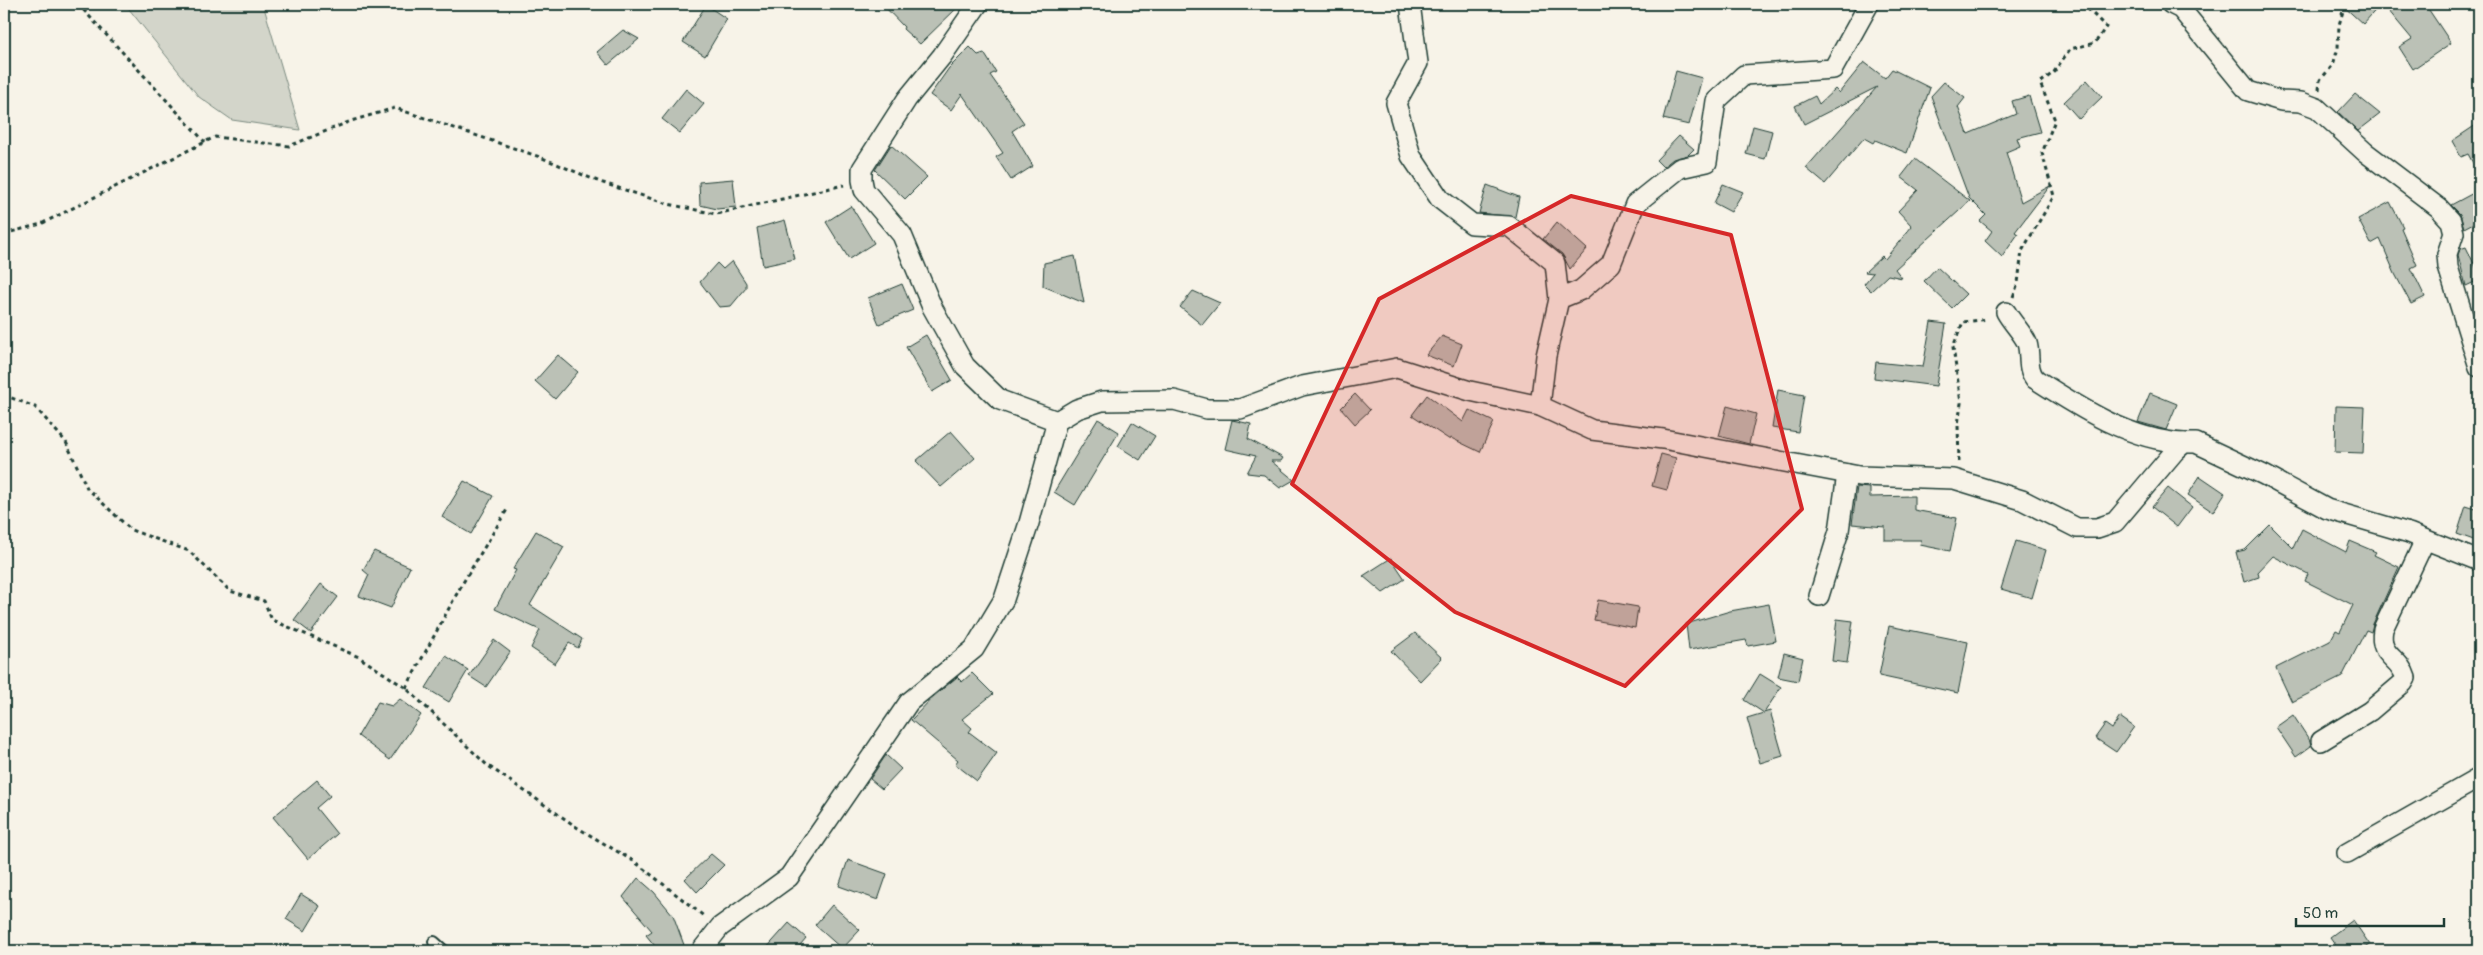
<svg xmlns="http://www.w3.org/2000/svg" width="2483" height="955" viewBox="0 0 2483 955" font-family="Pangolin,sans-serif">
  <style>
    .green { fill: #d3d5ca; stroke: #79897f }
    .building { fill: #bbc1b6; stroke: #1f3d34 }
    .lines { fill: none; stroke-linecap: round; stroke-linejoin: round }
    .service-casing { stroke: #1f3d34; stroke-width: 14 }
    .minor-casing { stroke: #1f3d34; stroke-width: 22 }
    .path { stroke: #1f3d34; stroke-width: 3; stroke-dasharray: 4 4; stroke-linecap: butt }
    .service { stroke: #f7f3e8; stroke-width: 10 }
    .minor { stroke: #f7f3e8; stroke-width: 19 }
    .marked { fill: #d62828; fill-opacity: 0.2; stroke: #d62828; stroke-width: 4; stroke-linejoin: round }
  </style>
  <rect width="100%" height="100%" fill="#f7f3e8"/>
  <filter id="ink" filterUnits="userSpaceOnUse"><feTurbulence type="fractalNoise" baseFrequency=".02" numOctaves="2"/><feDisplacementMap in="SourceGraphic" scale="10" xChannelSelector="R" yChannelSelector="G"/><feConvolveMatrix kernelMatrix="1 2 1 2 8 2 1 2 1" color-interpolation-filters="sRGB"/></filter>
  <g filter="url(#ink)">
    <path class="green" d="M125 4H263L300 130 232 120 199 97Z"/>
    <g class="building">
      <path d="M882 4H961L920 44 903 29 904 27Z"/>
      <path d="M2341 4H2381L2363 24Z"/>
      <path d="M2383 4H2425L2451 43 2413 69 2399 47 2412 39Z"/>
      <path d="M706 5 727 19 705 56 683 42Z"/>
      <path d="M623 30 639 39 608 65 597 52Z"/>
      <path d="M970 47 978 55 984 53 996 72 990 75 1024 123 1012 131 1033 166 1011 180 996 157 1003 153 962 94 951 110 930 95 949 68Z"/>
      <path d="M1864 62 1885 78 1892 69 1930 88 1907 153 1875 140 1873 143 1864 138 1825 184 1806 168 1877 87 1804 124 1795 106 1815 96 1819 104 1835 89 1839 93Z"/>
      <path d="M1676 71 1702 78 1689 125 1663 119Z"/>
      <path d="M2087 80 2102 97 2079 119 2064 102Z"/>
      <path d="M1944 82 1965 98 1958 107 1968 134 2016 114 2012 101 2029 96 2040 132 2017 138 2020 146 2006 152 2021 202 2050 186 2015 232 2018 234 2002 257 1985 241 1992 231 1980 221 1986 215 1969 198 1931 96Z"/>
      <path d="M686 89 704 104 680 133 662 119Z"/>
      <path d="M2355 94 2380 114 2358 131 2338 112Z"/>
      <path d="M2479 123V174L2468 154 2461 157 2452 141Z"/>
      <path d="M1753 126 1772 131 1765 159 1746 154Z"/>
      <path d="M1679 136 1694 149 1688 155 1673 159 1663 167 1656 160Z"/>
      <path d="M891 145 927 177 905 199 875 170Z"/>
      <path d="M1915 159 1970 201 1895 269 1902 278 1888 275 1871 291 1864 284 1873 273 1865 272 1882 256 1885 259 1912 226 1898 211 1918 190 1901 177Z"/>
      <path d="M733 179 736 207 717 209 700 205 699 182Z"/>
      <path d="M1723 184 1743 192 1731 212 1714 203Z"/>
      <path d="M1487 185 1519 197 1515 217 1479 213Z"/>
      <path d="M2479 190V220L2464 228 2460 214 2451 205Z"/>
      <path d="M2390 202 2403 227 2401 228 2417 265 2411 268 2425 297 2411 304 2395 274 2380 239 2371 244 2358 219Z"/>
      <path d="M851 206 874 243 849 259 826 222Z"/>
      <path d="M785 220 795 259 763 266 757 228Z"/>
      <path d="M1557 222 1587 249 1570 269 1562 254 1543 239Z"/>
      <path d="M2466 247 2479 274V280L2466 286 2458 255 2460 249Z"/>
      <path d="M1075 256 1084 303 1043 286 1044 263Z"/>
      <path d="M732 261 746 283V288L731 306 719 307 700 282 717 263 723 269Z"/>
      <path d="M1937 267 1966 294 1952 308 1924 281Z"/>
      <path d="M902 284 913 310 879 324 868 298Z"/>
      <path d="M1193 291 1220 303 1202 325 1180 307Z"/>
      <path d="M1931 322 1946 324 1936 386 1874 378 1876 362 1923 367Z"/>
      <path d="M926 335 952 380 932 392 906 347Z"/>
      <path d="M1442 336 1462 344 1454 366 1426 355Z"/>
      <path d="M558 355 578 372 555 399 535 381Z"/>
      <path d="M1778 390 1804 395 1798 432 1772 428Z"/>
      <path d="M2150 393 2177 404 2166 430 2138 422Z"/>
      <path d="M1355 394 1370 410 1355 424 1341 408Z"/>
      <path d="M1427 395 1463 422 1469 410 1494 422 1480 452 1451 438 1450 440 1412 415Z"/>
      <path d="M1727 406 1756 414 1749 444 1719 436Z"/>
      <path d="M2336 406 2365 407 2363 453 2335 452Z"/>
      <path d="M1098 419 1119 432 1075 505 1054 492Z"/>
      <path d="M1232 420 1251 424 1248 439 1283 458 1281 461H1271L1294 480 1280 488 1264 475 1247 473 1256 456 1225 449Z"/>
      <path d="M1132 422 1155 436 1140 460 1118 446Z"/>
      <path d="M951 431 975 458 941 487 916 461Z"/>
      <path d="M1661 454 1676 458 1667 490 1652 486Z"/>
      <path d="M2200 476 2225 493 2213 512 2188 495Z"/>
      <path d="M464 481 493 496 471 534 442 517Z"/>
      <path d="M1857 487 1870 488V497L1914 496V510L1957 518 1950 551 1920 545 1921 540H1885V527L1852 524Z"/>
      <path d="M2168 488 2192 507 2177 527 2152 507Z"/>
      <path d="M2466 506 2479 510V542L2457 534Z"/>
      <path d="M2270 525 2293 548 2302 529 2346 552 2350 541 2376 552 2374 555 2399 567 2373 624 2371 632 2366 630 2342 677 2292 702 2276 668 2330 641 2336 630 2340 632 2353 605 2305 581 2308 574 2273 556 2258 572 2259 577 2244 582 2236 552 2245 550Z"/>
      <path d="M536 531 564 547 530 605 582 639 578 648 569 643 555 664 531 648 540 630 495 609 516 570 513 569Z"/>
      <path d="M2016 541 2046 550 2032 598 2001 589Z"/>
      <path d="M374 551 410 567 391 608 359 596 369 575 363 570Z"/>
      <path d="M1391 558 1405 579 1383 593 1363 576Z"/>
      <path d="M321 584 338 597 311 633 294 620Z"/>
      <path d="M1598 600 1638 607 1635 628 1594 620Z"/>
      <path d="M1769 604 1776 641 1748 646 1746 640 1689 650 1686 624 1730 611Z"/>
      <path d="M1837 619 1853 621 1847 663 1832 661Z"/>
      <path d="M1889 626 1968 642 1958 693 1879 676Z"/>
      <path d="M1415 633 1442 658 1420 681 1391 651Z"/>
      <path d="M494 640 510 652 486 687 469 676Z"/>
      <path d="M1784 653 1803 658 1798 681 1778 677Z"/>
      <path d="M446 656 468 670 449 702 426 688Z"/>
      <path d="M972 673 993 694 962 719 972 728 969 732 997 753 977 781 955 764 958 760 911 720 934 696 957 677 962 682Z"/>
      <path d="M1760 674 1781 687 1764 713 1744 700Z"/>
      <path d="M400 699 421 715 390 760 358 736 378 702 392 706Z"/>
      <path d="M1770 711 1783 756 1760 763 1747 718Z"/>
      <path d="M2293 715 2310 741 2311 746 2296 757 2276 727Z"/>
      <path d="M2120 717 2134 727 2116 752 2095 738 2105 724 2112 729Z"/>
      <path d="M886 755 901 769 882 789 870 779Z"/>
      <path d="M317 780 330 796 316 808 337 834 308 859 273 817Z"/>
      <path d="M711 854 724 865 697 892 685 879Z"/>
      <path d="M848 860 887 874 878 900 839 886Z"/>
      <path d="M638 878 654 892 673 915 684 945 674 951H659L646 935 652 931 623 897Z"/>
      <path d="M301 894 320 906 305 931 286 919Z"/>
      <path d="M832 905 860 930 842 949 815 925Z"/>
      <path d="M2353 920 2370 945 2361 951H2340L2330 937Z"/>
      <path d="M789 923 806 938 795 951H764Z"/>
    </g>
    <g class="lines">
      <g class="service-casing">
        <path id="service" d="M434 942 444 951"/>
      </g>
      <g class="minor-casing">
        <g id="minor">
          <path d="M978 4 942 56 907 99 862 169V180L864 190 902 235 932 307 965 366 1000 400 1057 421"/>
          <path d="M1410 4 1418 63 1396 103 1411 156 1440 199 1472 224 1509 226 1555 263 1559 299"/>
          <path d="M2171 4 2181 9 2248 91 2281 101 2301 102 2317 108 2365 152 2439 208 2451 221 2454 233 2447 254 2448 267 2479 367"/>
          <path d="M2006 312C2012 323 2022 332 2027 343 2031 356 2026 367 2035 379 2080 408 2129 440 2184 443"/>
          <path d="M1540 406 1546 356 1559 299 1581 290 1611 264 1635 204 1680 168 1707 162 1716 101 1744 75 1833 69 1869 4"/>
          <path d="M1819 596 1839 531 1847 474"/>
          <path d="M2321 741 2370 711 2403 683 2406 678C2399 655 2378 658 2383 629L2425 540"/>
          <path d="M2347 853 2479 778"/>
          <path d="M701 951 720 927 789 877 909 702 974 649 1004 599 1029 523 1057 421 1077 409 1102 401 1174 400 1207 409H1240L1302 386 1397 368 1470 391 1540 406 1592 430 1663 439 1859 476 1954 479 2022 500 2077 528H2097L2115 522 2175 451 2184 443H2196L2264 475 2327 509 2409 533 2479 561"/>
        </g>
      </g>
      <g class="path">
        <path d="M78 4 205 142"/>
        <path d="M2474 4 2479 10"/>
        <path d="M2319 90 2320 80 2333 65 2338 48 2339 25 2345 4"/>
        <path d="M4 234 41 224 215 137 289 146 351 121 395 108 540 157 600 182 668 204 716 214 844 185"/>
        <path d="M2013 297 2018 283 2022 251 2054 196 2042 153 2055 120 2040 83 2054 72 2070 49 2095 43 2106 27 2083 4"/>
        <path d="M4 395 35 407 66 442 87 488 131 530 189 551 230 591 264 601 272 620 359 657 406 688 487 765 578 828 635 862 705 917"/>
        <path d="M1959 462 1958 425 1961 403 1953 347 1963 322 1988 319"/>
        <path d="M406 688 461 586 508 508"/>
      </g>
      <use href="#service" class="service"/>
      <use href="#minor" class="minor"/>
    </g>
  </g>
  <path class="marked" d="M1571 196 1731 235 1802 509 1625 686 1455 612 1292 484 1379 299Z"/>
  <rect width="2483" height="955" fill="none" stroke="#f7f3e8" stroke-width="20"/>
  <rect x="10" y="10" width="2463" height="935" fill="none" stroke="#1f3d34" stroke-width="2" filter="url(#ink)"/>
  <path d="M2296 918v8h148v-8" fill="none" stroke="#1f3d34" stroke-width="2.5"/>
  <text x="2303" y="918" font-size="15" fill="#1f3d34" stroke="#f7f3e8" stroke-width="4" paint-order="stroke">50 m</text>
</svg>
